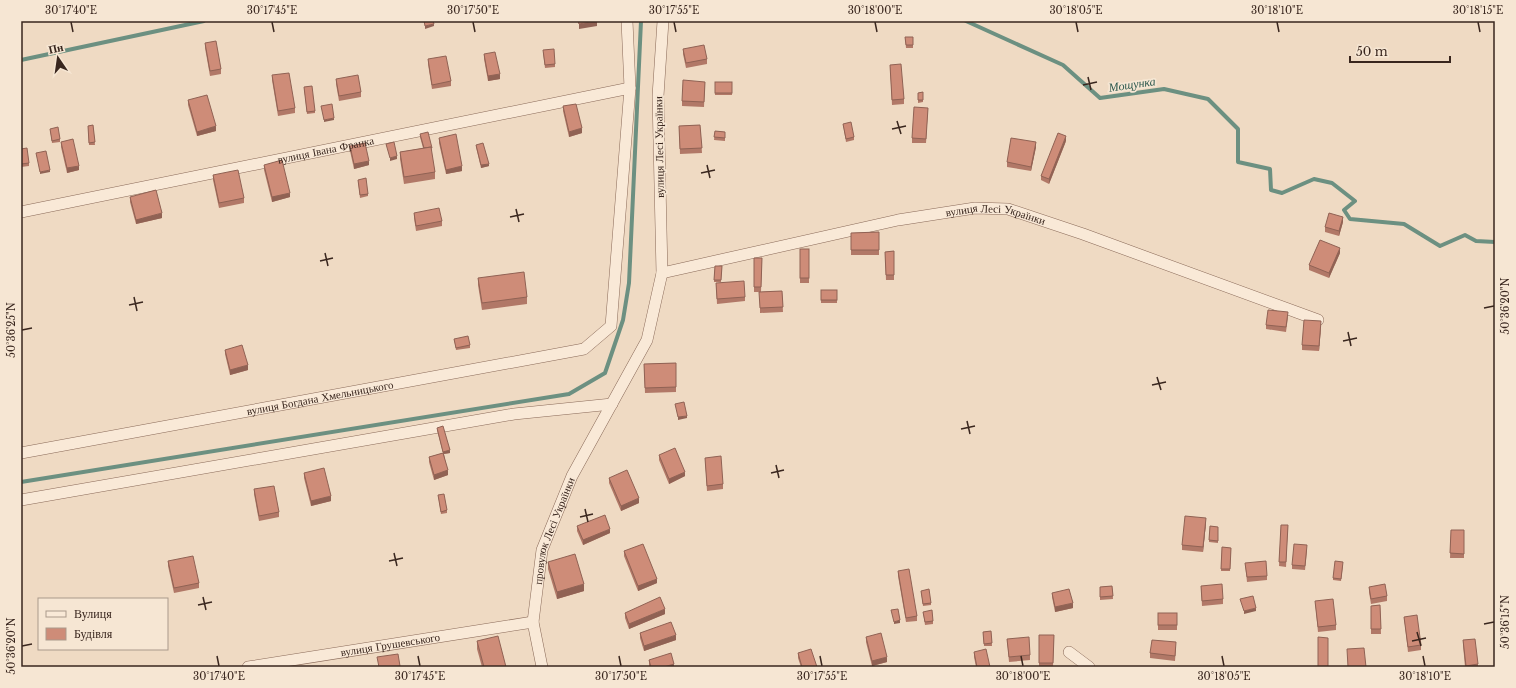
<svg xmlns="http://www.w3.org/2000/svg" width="1516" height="688" viewBox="0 0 1516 688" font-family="'Libre Baskerville',serif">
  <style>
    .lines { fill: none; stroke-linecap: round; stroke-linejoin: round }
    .stream { stroke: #6c9081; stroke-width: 4 }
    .minor-casing { stroke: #8a6a59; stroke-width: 12 }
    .minor { stroke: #f9e9d7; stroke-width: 11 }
    .wall { fill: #b17867 }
    .shaded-wall { fill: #906254 }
    .building { fill: #ce8c78; stroke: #906254 }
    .ticks { fill: none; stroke: #39261e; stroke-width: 1.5 }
    .labels { text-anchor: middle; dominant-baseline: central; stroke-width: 3.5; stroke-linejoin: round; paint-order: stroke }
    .street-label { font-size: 11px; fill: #39261e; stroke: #f6e6d3 }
    .water-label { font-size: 12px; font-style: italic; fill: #2d594e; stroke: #f6e6d3 }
    .neatline { fill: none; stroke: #39261e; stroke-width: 1.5 }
    .ticks-label { font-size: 10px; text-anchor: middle; fill: #39261e }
  </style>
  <rect width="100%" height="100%" fill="#efdac3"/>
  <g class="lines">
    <g class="stream">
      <path d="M966 21 1063 65 1100 98 1164 89 1208 99 1238 129V162L1270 169 1271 190 1282 193 1314 179 1332 183 1355 201 1344 210 1350 219 1404 224 1440 246 1465 235 1476 241 1495 242"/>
      <path d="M21 60 204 21"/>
      <path d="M21 482 569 394 605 373 623 320 629 283 641 21"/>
    </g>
    <g class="minor-casing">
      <g id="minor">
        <path id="s1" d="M21 212 630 88"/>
        <path id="s2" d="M662 273 898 220 975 208 1008 209 1083 234 1318 320"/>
        <path id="s3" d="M21 453 584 349 611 326 630 88 627 21"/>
        <path d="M21 500 514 414 612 404"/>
        <path d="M1069 652 1089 667"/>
        <path id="s4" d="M248 667 533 622"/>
        <path id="s5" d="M542 667 533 622 542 550 572 476 647 340 662 273 658 96 663 21"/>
      </g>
    </g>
    <use href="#minor" class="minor"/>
  </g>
  <g class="wall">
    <path d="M905 37H913V48H906Z"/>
    <path d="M205 43 221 69V74L210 76 205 48Z"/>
    <path d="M683 49 707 59V64L686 68 683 54Z"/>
    <path d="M543 52 555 64V67L545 68Z"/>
    <path d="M484 54 500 79 488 81 484 59Z"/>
    <path d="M428 59 451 81V86L432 89 428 64Z"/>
    <path d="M890 65 904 99V104L892 105Z"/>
    <path d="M272 75 295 108V113L278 116 272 80Z"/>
    <path d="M336 79 361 92V97L339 101 336 84Z"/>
    <path d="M705 82 704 107 682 106V101Z"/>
    <rect x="715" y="82" width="17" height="13"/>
    <path d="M304 87 315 111V113L307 114Z"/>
    <path d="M923 92V102L918 103V93Z"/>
    <path d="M188 100 216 131 197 136 188 105Z"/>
    <path d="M563 106 582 133 569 137 563 111Z"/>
    <path d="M928 108 926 143H912V138Z"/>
    <path d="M843 124 854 137V140L846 142Z"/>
    <path d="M93 125 95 145H89L88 126Z"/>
    <path d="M700 125 702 153 680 154 679 126Z"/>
    <path d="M50 129 60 139V142L52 143Z"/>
    <path d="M715 131 725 132V141L714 140Z"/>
    <path d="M420 134 432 150 431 151 435 172V179L404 184 400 159V152L423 148 420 137Z"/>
    <path d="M439 138 462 171 446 174 439 143Z"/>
    <path d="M1066 141 1049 184 1041 180V176Z"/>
    <path d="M61 142 79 170 67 173 61 147Z"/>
    <path d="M476 145 489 166 481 168 476 147Z"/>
    <path d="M350 146 369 165 354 169 350 151Z"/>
    <path d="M1036 147 1031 171 1007 167V162Z"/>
    <path d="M21 149 29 163V166L21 167Z"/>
    <path d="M264 165 290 197 272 202 264 170Z"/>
    <path d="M213 175 244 198V203L219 208 213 180Z"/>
    <path d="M358 180 368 194V196L360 198Z"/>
    <path d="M130 197 162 218 136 224 130 202Z"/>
    <path d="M414 213 442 221V226L416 231 414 218Z"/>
    <path d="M1343 222 1339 236 1325 232V227Z"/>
    <path d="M879 232V255H851V233Z"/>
    <rect x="800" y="249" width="9" height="34"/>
    <path d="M894 251V280H886L885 252Z"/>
    <path d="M1340 253 1329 278 1309 270V265Z"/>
    <path d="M754 258H762L761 292 782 291 783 312 760 313V292H754Z"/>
    <path d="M715 266H722L721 282H714Z"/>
    <path d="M478 278 527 297V304L482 310 478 285Z"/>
    <path d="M716 283 745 297V301L717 304Z"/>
    <rect x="821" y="290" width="16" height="13"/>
    <path d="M1288 317 1286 332 1266 329V325Z"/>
    <path d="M1321 326 1319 351 1302 350V345Z"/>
    <path d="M454 339 470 345V348L456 350Z"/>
    <path d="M225 350 248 370 230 375 225 354Z"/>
    <path d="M676 363V392L645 393 644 364Z"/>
    <path d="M437 428 450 453 444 454 448 475 434 480 429 462V457L443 453 437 430Z"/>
    <path d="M659 455 685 476 669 484 659 460Z"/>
    <path d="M705 458 723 484V489L707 491Z"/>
    <path d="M304 473 331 501 311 506 304 478Z"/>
    <path d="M609 478 639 503 621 511 609 483Z"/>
    <path d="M254 489 279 512V517L259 521 254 494Z"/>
    <path d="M438 495 447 510V513L441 514Z"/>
    <path d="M1206 523 1203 552 1182 550V545Z"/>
    <path d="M1281 525H1288L1286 567 1279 566Z"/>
    <path d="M577 526 610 533 583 545 577 531Z"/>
    <path d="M1210 526 1218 527V543L1209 542Z"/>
    <path d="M1451 530H1464V558H1450Z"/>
    <path d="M1222 547 1231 548 1230 571H1221Z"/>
    <path d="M1307 550 1305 570 1292 569V565Z"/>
    <path d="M624 551 657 583 638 591 624 556Z"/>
    <path d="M168 561 199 583V588L174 593 168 566Z"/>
    <path d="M548 562 584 591 557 599 548 569Z"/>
    <path d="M1245 563 1267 576V580L1247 582Z"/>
    <path d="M1343 565 1341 581 1333 580V578Z"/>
    <path d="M898 571 917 616V621L906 622 898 576Z"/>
    <path d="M1112 586 1113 599 1100 600V587Z"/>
    <path d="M1201 586 1223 599V604L1202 606Z"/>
    <path d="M1369 587 1387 596V601L1371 604 1369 592Z"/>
    <path d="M921 591 931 603V605L923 606Z"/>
    <path d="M1052 593 1073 608 1055 612 1052 597Z"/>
    <path d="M1315 601 1336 625V630L1318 632Z"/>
    <path d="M1380 605 1381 634H1371V606Z"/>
    <path d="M923 612 933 621V624L925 625Z"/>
    <path d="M625 613 665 614 629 629 625 618Z"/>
    <rect x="1158" y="613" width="19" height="17"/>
    <path d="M1404 617 1421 645V650L1408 652Z"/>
    <path d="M991 631 992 646H984L983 632Z"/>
    <path d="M640 633 676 640 644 651 640 638Z"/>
    <path d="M1039 635H1054L1053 667H1039Z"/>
    <path d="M866 637 887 662 872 666 866 642Z"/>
    <path d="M1007 639 1030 655V660L1009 662Z"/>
    <path d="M1463 640 1478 664V667H1465L1463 645Z"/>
    <path d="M477 641 506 667H482L477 649Z"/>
    <path d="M1176 647 1175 661 1150 658V653Z"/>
    <path d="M974 652 990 667H976L974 657Z"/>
    <path d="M798 653 817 667H801L798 658Z"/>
    <path d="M649 660 674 667H649Z"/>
  </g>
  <g class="shaded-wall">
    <path d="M597 21V26L579 29V24Z"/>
    <path d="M434 24V26L425 29V26Z"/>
    <path d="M500 74V79L488 81V76Z"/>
    <path d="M334 118V120L324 122V120Z"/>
    <path d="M216 126V131L197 136V132Z"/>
    <path d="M582 128V133L569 137V132Z"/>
    <path d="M1066 136V141L1049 184V179Z"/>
    <path d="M1036 142V147L1031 171V167Z"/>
    <path d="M397 156V159L390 161V158Z"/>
    <path d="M369 161V165L354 169V164Z"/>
    <path d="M489 164V166L481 168V165Z"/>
    <path d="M79 166V170L67 173V168Z"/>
    <path d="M462 166V171L446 174V170Z"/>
    <path d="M50 170V172L40 174V172Z"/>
    <path d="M290 193V197L272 202V197Z"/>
    <path d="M162 213V218L136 224V220Z"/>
    <path d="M1343 217V222L1339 236V231Z"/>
    <path d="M1340 248V253L1329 278V273Z"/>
    <path d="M1321 321V326L1319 351V346Z"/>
    <path d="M248 365V370L230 375V370Z"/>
    <path d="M687 416V418L678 420V417Z"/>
    <path d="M450 450V453L443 454V452Z"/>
    <path d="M448 470V475L434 480V475Z"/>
    <path d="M685 472V476L669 484V479Z"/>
    <path d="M331 496V501L311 506V501Z"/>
    <path d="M639 498V503L621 511V506Z"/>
    <path d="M1206 518V523L1203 552V547Z"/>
    <path d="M610 529V533L583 545V540Z"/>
    <path d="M657 579V583L638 591V586Z"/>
    <path d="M584 584V591L557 599V592Z"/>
    <path d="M1073 603V608L1055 612V607Z"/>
    <path d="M1256 608V611L1244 614V611Z"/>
    <path d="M665 609V614L629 629V624Z"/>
    <path d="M900 620V623L894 624V622Z"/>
    <path d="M676 635V640L644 651V646Z"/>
    <path d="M887 657V662L872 666V661Z"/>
    <path d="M674 664V667H664Z"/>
  </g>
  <g class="building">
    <path d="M424 21H433L434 24 425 26Z"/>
    <path d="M578 21H596L579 24Z"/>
    <path d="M905 37H913V45H906Z"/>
    <path d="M216 41 221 69 210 71 205 43Z"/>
    <path d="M704 45 707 59 686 63 683 49Z"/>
    <path d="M554 49 555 64 545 65 543 50Z"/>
    <path d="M495 52 500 74 488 76 484 54Z"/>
    <path d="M446 56 451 81 432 85 428 59Z"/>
    <path d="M901 64 904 99 892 100 890 65Z"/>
    <path d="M289 73 295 108 278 111 272 75Z"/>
    <path d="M358 75 361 92 339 96 336 79Z"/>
    <path d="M683 80 705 82 704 102 682 101Z"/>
    <rect x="715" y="82" width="17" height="11"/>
    <path d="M312 86 315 111 307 112 304 87Z"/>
    <path d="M923 92V100H918V93Z"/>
    <path d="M207 95 216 126 197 132 188 100Z"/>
    <path d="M332 104 334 118 324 120 321 106Z"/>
    <path d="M576 104 582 128 569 132 563 106Z"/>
    <path d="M914 107 928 108 926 139 912 138Z"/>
    <path d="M851 122 854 137 846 139 843 124Z"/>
    <path d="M93 125 95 142 89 143 88 126Z"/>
    <path d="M700 125 702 148 680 149 679 126Z"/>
    <path d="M58 127 60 139 52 141 50 129Z"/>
    <path d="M715 131 725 132V138L714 137Z"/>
    <path d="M428 132 432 148H431V147L424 148 420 134Z"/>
    <path d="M1058 133 1066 136 1049 179 1041 176Z"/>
    <path d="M456 134 462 166 446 170 439 138Z"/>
    <path d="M1011 138 1036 142 1031 167 1007 162Z"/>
    <path d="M73 139 79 166 67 168 61 142Z"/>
    <path d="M394 142 397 156 390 158 386 144Z"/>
    <path d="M365 143 369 161 354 164 350 146Z"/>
    <path d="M483 143 489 164 481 165 476 145Z"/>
    <path d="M431 147 435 172 404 177 400 152Z"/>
    <path d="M27 148 29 163 21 164V149Z"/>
    <path d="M46 151 50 170 40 172 36 153Z"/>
    <path d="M282 160 290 193 272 197 264 165Z"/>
    <path d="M238 170 244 198 219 203 213 175Z"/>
    <path d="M366 178 368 194 360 195 358 180Z"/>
    <path d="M156 190 162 213 136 220 130 197Z"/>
    <path d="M439 208 442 221 416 226 414 213Z"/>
    <path d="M1329 213 1343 217 1339 231 1325 227Z"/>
    <path d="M879 232V250H851V233Z"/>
    <path d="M1320 240 1340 248 1329 273 1309 265Z"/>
    <rect x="800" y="249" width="9" height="29"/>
    <path d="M894 251V275H886L885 252Z"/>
    <path d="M754 258H762L761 287H754Z"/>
    <path d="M715 266H722L721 280H714Z"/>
    <path d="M524 272 527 297 482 303 478 278Z"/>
    <path d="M744 281 745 297 717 299 716 283Z"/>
    <rect x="821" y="290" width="16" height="10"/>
    <path d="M782 291 783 307 760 308 759 292Z"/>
    <path d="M1268 310 1288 312 1286 327 1266 325Z"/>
    <path d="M1304 320 1321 321 1319 346 1302 345Z"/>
    <path d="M468 336 470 345 456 348 454 339Z"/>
    <path d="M242 345 248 365 230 370 225 350Z"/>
    <path d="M676 363V387L645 388 644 364Z"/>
    <path d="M684 402 687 416 678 417 675 404Z"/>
    <path d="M443 426 450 450 443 452 437 428Z"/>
    <path d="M675 448 685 472 669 479 659 455Z"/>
    <path d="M443 453 448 470 434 475 429 457Z"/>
    <path d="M721 456 723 484 707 486 705 458Z"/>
    <path d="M324 468 331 496 311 501 304 473Z"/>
    <path d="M627 470 639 498 621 506 609 478Z"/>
    <path d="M274 486 279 512 259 516 254 489Z"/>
    <path d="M444 494 447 510 441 512 438 495Z"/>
    <path d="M605 515 610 529 583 540 577 526Z"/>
    <path d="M1185 516 1206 518 1203 547 1182 545Z"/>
    <path d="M1281 525H1288L1286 562H1279Z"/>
    <path d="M1210 526 1218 527V541L1209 540Z"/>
    <path d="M1451 530H1464V554L1450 553Z"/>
    <path d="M643 544 657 579 638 586 624 551Z"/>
    <path d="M1294 544 1307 545 1305 566 1292 565Z"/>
    <path d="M1222 547 1231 548 1230 569H1221Z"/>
    <path d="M575 554 584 584 557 592 548 562Z"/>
    <path d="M193 556 199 583 174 588 168 561Z"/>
    <path d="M1266 561 1267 576 1247 577 1245 563Z"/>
    <path d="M1335 561 1343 562 1341 579 1333 578Z"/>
    <path d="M909 569 917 616 906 618 898 571Z"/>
    <path d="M1222 584 1223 599 1202 601 1201 586Z"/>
    <path d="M1385 584 1387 596 1371 599 1369 587Z"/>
    <path d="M1112 586 1113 596 1100 597V587Z"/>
    <path d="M929 589 931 603 923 604 921 591Z"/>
    <path d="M1069 589 1073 603 1055 607 1052 593Z"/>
    <path d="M1253 596 1256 608 1244 611 1240 599Z"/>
    <path d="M660 597 665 609 629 624 625 613Z"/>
    <path d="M1333 599 1336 625 1318 627 1315 601Z"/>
    <path d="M1380 605 1381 629H1371V606Z"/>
    <path d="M898 609 900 620 894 622 891 610Z"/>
    <path d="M932 610 933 621 925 622 923 612Z"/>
    <rect x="1158" y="613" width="19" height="12"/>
    <path d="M1417 615 1421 645 1408 647 1404 617Z"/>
    <path d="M671 622 676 635 644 646 640 633Z"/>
    <path d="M991 631 992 643 984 644 983 632Z"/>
    <path d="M881 633 887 657 872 661 866 637Z"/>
    <path d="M1039 635H1054L1053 663H1039Z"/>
    <path d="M498 636 506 667H484L477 641Z"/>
    <path d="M1029 637 1030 655 1009 657 1007 639Z"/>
    <path d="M1318 637 1328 638V667H1318Z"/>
    <path d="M1475 639 1478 664 1466 666 1463 640Z"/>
    <path d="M1152 640 1176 642 1175 656 1150 653Z"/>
    <path d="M1364 648 1366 667H1348L1347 649Z"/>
    <path d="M811 649 817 667H802L798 653Z"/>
    <path d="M986 649 990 667H977L974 652Z"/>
    <path d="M671 653 674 664 664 667H651L649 660Z"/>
    <path d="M398 654 400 666 393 667H379L377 657Z"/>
  </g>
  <path class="ticks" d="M71 22 73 32M272 22 274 32M473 22 475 32M674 22 676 32M875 22 877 32M1076 22 1078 32M1277 22 1279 32M1478 22 1480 32M1088 77 1091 90M1083 85 1097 82M897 121 901 134M892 129 906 126M707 165 710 178M701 173 715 170M516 209 519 222M510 217 524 214M325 253 328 266M320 261 333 258M134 297 137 311M129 305 143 302M1484 308 1494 306M22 330 32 328M1348 332 1351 346M1343 341 1357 338M1157 377 1161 390M1152 385 1166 382M967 421 970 434M961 429 975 426M776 465 779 478M771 473 784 470M585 509 588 522M580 517 593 514M394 553 397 566M389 561 403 558M203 597 206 610M198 605 212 602M1484 624 1494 622M1417 632 1421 646M1412 641 1426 638M22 646 32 644M217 656 219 666M418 656 420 666M619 656 621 666M820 656 822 666M1021 656 1023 666M1222 656 1224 666M1423 656 1425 666"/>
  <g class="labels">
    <g class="street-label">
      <text transform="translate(659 147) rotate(-91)">вулиця Лесі Українки</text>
      <text stroke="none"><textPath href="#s1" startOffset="311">вулиця Івана Франка</textPath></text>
      <text stroke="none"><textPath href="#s2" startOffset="341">вулиця Лесі Українки</textPath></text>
      <text stroke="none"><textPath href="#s3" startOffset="304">вулиця Богдана Хмельницького</textPath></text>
      <text stroke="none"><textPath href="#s5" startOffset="140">провулок Лесі Українки</textPath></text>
      <text stroke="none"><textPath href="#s4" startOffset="144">вулиця Грушевського</textPath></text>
    </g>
    <g class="water-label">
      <text transform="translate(1132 84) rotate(-8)">Мощунка</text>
    </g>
  </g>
  <rect width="1516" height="688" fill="none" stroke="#f6e6d3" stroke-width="44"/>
  <rect x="38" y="598" width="130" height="52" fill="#f6e6d3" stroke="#aa998b"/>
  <rect x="46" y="611" width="20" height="6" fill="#f9e9d7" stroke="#aa998b"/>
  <text x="74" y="618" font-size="12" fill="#39261e">Вулиця</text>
  <rect x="46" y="628" width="20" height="12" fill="#ce8c78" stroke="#aa998b"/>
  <text x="74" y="638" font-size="12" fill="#39261e">Будівля</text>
  <g transform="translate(58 58) rotate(347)" stroke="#f6e6d3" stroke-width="3" paint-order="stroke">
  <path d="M0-3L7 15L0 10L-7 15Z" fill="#39261e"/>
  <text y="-6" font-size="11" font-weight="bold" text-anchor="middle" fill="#39261e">Пн</text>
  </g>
  <path d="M1350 56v6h100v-6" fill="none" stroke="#39261e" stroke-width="2"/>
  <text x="1356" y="56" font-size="12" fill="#39261e" stroke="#f6e6d3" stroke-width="3" paint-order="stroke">50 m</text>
  <rect x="22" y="22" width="1472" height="644" class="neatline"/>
  <g class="ticks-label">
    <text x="71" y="14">30°17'40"E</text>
    <text x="272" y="14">30°17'45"E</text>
    <text x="473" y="14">30°17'50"E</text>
    <text x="674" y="14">30°17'55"E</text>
    <text x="875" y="14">30°18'00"E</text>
    <text x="1076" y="14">30°18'05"E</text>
    <text x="1277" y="14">30°18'10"E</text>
    <text x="1478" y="14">30°18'15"E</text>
    <text transform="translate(1505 306) rotate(-90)" y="4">50°36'20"N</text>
    <text transform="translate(11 330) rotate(-90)" y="4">50°36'25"N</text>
    <text transform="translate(1505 622) rotate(-90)" y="4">50°36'15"N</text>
    <text transform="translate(11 646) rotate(-90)" y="4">50°36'20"N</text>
    <text x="219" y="680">30°17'40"E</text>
    <text x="420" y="680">30°17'45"E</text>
    <text x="621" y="680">30°17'50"E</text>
    <text x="822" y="680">30°17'55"E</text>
    <text x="1023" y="680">30°18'00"E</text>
    <text x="1224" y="680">30°18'05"E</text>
    <text x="1425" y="680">30°18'10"E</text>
  </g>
</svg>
